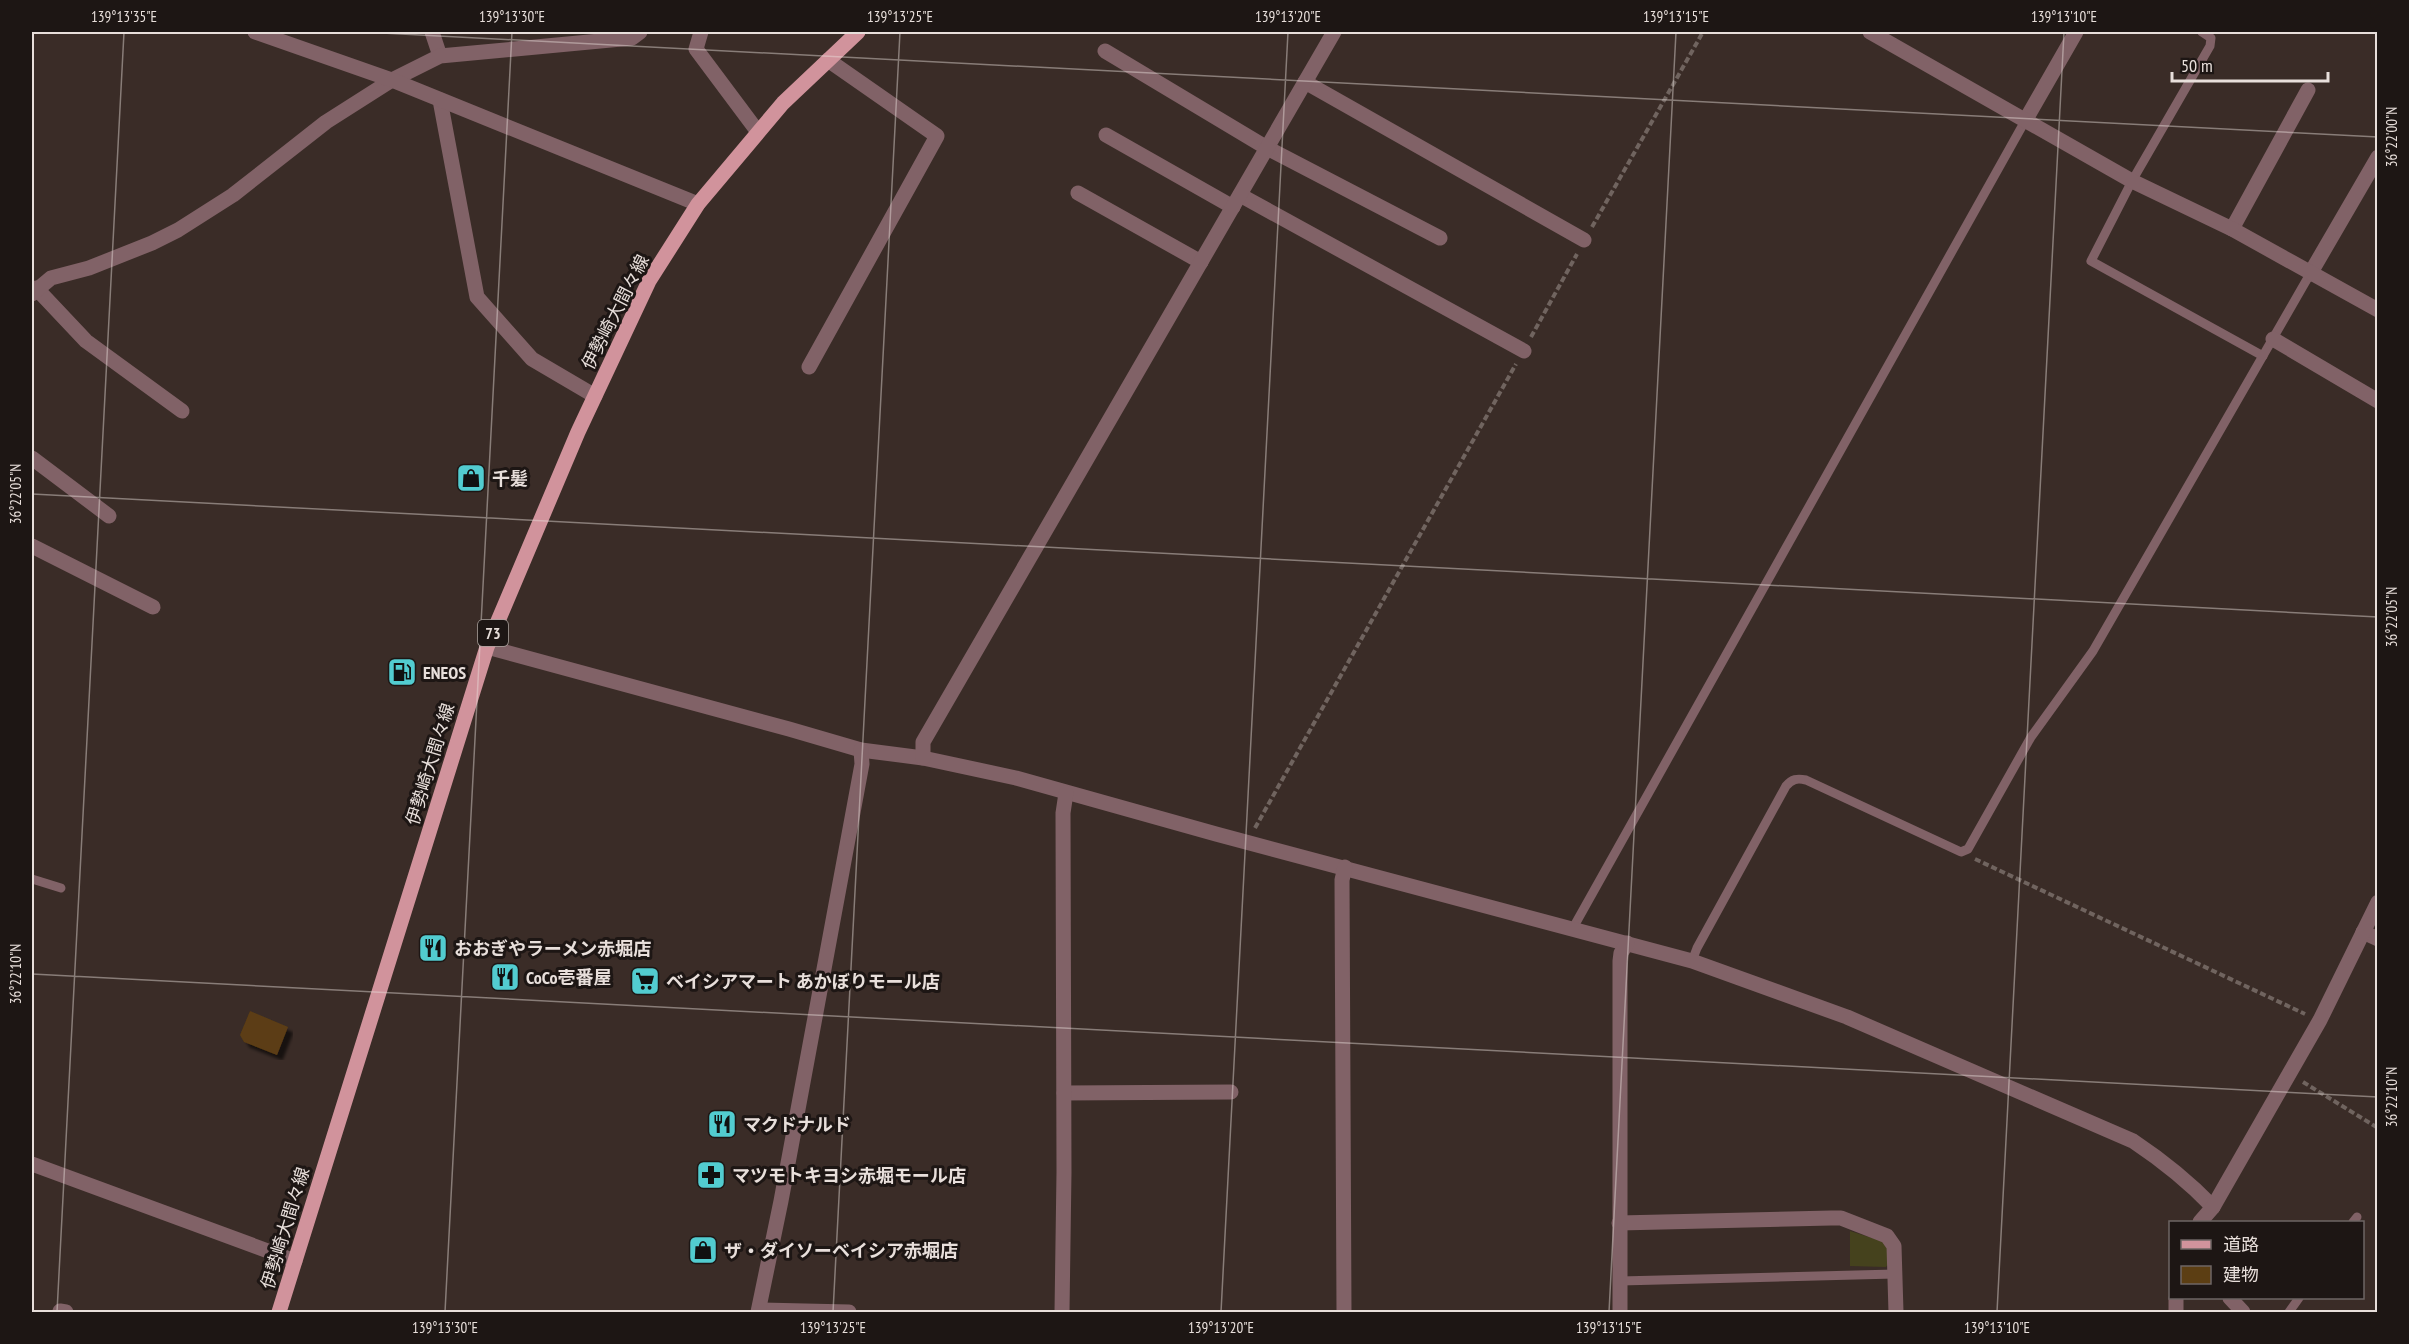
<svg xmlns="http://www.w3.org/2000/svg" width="2409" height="1344" viewBox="0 0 2409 1344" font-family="'PT Sans Narrow','Noto Sans JP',sans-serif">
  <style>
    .green { fill: #45421d }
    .building { fill: #5c3e13; filter: url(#shadow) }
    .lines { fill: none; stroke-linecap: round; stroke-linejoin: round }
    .path { stroke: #70645f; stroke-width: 4; stroke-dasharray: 6 3; stroke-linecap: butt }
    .service { stroke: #816267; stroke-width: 9 }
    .minor { stroke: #816267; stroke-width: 15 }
    .tertiary { stroke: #816267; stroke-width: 15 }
    .primary { stroke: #d1939c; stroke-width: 15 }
    .ticks { fill: none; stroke: #e8dfdb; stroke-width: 1.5; stroke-opacity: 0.45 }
    .labels { text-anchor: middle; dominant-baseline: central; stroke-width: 6; stroke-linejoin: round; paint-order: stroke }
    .shield { fill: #1d1614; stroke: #aba39f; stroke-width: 1.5 }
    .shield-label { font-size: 16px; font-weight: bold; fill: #e8dfdb }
    .street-label { font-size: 18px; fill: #e8dfdb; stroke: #1d1614 }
    .poi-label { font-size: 18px; font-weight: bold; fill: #e8dfdb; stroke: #1d1614; text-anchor: start }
    .neatline { fill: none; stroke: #e8dfdb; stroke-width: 2 }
    .ticks-label { font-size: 15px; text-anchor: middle; fill: #e8dfdb }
  </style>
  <defs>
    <filter id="shadow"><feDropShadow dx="5.5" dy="5.5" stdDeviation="1.5" flood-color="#0009"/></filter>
  </defs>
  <rect width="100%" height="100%" fill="#3a2c27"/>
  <path class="green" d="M1850 1231 1888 1243 1891 1260 1886 1267 1850 1266Z"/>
  <path class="building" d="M250 1011 288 1027 277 1055 244 1042 240 1035Z"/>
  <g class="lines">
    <g class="path">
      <path d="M1592 227 1703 32"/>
      <path d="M1531 337 1577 254"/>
      <path d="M1255 828 1516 364"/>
      <path d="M1975 859 2305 1014"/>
      <path d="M2303 1082 2378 1128"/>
    </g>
    <g class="service">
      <path d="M2202 32 2211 38 2210 46 2132 181 2091 261 2263 356"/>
      <path d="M32 879 61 888"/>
      <path d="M1573 928 2025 121"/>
      <path d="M1692 961 1697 948 1786 786C1792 779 1797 778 1806 780L1961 852 1968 849 2031 737 2093 651 2310 274"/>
      <path d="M2353 1222 2357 1217"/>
      <path d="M1620 1281 1895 1274"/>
      <path d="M2289 1312 2299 1298"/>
    </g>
    <g class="minor">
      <path d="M432 32 440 56"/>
      <path d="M701 32 696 49 758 132"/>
      <path d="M1105 51 1267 148 1440 238"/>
      <path d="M1305 82 1584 240"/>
      <path d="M440 100 477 297 532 359 595 396"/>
      <path d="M2025 121 2076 32"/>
      <path d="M1106 135 1233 207"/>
      <path d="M1078 193 1201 262"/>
      <path d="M1240 195 1524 351"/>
      <path d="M2232 229 2308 90"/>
      <path d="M2310 274 2378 157"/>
      <path d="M36 288 86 341 182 411"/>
      <path d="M32 294 51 278 89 268 152 243 178 230 233 195 326 122 392 80 440 56 632 38 640 32"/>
      <path d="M2273 339 2378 401"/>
      <path d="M809 367 937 136 828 60"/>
      <path d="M32 458 109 516"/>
      <path d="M32 546 153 607"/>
      <path d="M487 647 789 729 861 750 923 758 1016 778 1216 834 1692 961 1847 1017 2133 1141C2163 1161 2188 1181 2213 1207"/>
      <path d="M923 758V742L1334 32"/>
      <path d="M2363 932 2378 939"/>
      <path d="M1064 1093 1231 1092"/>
      <path d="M32 1164 295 1261"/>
      <path d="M1619 1223 1831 1218H1841L1887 1236 1894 1246 1896 1312"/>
      <path d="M2230 1298 2243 1312"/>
      <path d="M759 1310 849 1312"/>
      <path d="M60 1311 66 1312"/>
      <path d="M758 1312 781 1201 862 764 861 750"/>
      <path d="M1062 1312 1064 1172 1063 813 1066 793"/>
      <path d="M1344 1312 1342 880 1345 867"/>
      <path d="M1620 1312V961L1621 953 1627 943"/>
    </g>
    <g class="tertiary">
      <path d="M255 32 392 80 698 204"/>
      <path d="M1870 32 2132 181 2232 229 2378 310"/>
      <path d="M2200 1222 2213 1207 2320 1020 2378 902"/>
      <path d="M2176 1312V1298"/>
    </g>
    <path class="primary" d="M279 1312 487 647 578 432 649 281 698 204 783 103 858 32"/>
  </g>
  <path class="ticks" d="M363 32 2378 137M32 494 2378 617M32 974 2378 1097M57 1312 124 32M445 1312 512 32M833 1312 900 32M1221 1312 1288 32M1609 1312 1676 32M1997 1312 2064 32"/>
  <defs>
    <g id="shop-square" transform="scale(1.5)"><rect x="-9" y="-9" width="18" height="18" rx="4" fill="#52ccd0" stroke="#1d1614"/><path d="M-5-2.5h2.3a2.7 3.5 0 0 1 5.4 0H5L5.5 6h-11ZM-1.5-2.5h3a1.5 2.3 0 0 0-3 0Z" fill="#111"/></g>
    <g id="fuel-square" transform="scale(1.5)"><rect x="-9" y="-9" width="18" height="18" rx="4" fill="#52ccd0" stroke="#1d1614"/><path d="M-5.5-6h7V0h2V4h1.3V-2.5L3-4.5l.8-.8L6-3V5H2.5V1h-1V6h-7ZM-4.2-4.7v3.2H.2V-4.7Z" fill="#111"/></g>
    <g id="restaurant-square" transform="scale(1.5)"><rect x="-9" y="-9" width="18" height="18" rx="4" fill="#52ccd0" stroke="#1d1614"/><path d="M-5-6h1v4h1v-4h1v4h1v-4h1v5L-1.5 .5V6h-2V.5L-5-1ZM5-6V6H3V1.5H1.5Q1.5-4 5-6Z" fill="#111"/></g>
    <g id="supermarket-square" transform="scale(1.5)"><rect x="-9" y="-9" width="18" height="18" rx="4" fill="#52ccd0" stroke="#1d1614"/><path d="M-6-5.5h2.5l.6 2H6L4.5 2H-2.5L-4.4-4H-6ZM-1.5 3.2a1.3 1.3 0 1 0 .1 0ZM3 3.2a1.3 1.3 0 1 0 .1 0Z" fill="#111"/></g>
    <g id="pharmacy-square" transform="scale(1.5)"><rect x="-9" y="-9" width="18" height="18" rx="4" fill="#52ccd0" stroke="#1d1614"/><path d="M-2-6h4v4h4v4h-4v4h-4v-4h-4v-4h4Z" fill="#111"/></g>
  </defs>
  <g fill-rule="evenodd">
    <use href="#shop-square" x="471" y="478"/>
    <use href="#fuel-square" x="402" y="672"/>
    <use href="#restaurant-square" x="433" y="948"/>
    <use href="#restaurant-square" x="505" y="977"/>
    <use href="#supermarket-square" x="645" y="981"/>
    <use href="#restaurant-square" x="722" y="1124"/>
    <use href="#pharmacy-square" x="711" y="1175"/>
    <use href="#shop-square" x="703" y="1250"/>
  </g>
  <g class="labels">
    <rect class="shield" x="478" y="620" width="30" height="26" rx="4.5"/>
    <g class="shield-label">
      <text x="493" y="633">73</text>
    </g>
    <g class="street-label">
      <text transform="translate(615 312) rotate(-63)">伊勢崎大間々線</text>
      <text transform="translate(430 764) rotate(-73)">伊勢崎大間々線</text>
      <text transform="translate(285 1228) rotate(-73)">伊勢崎大間々線</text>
    </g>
    <g class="poi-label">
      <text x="492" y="478">千髪</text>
      <text x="423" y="672">ENEOS</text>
      <text x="454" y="948">おおぎやラーメン赤堀店</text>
      <text x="526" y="977">CoCo壱番屋</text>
      <text x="666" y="981">ベイシアマート あかぼりモール店</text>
      <text x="743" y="1124">マクドナルド</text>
      <text x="732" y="1175">マツモトキヨシ赤堀モール店</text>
      <text x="724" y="1250">ザ・ダイソーベイシア赤堀店</text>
    </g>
  </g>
  <rect width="2409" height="1344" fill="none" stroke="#1d1614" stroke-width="66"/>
  <rect x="2169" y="1221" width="195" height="78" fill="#1d1614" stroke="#6e6664" stroke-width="1.5"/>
  <rect x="2181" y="1240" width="30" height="9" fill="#d1939c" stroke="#6e6664" stroke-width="1.5"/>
  <text x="2223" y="1251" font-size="18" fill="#e8dfdb">道路</text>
  <rect x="2181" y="1266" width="30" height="18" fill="#5c3e13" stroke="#6e6664" stroke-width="1.5"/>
  <text x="2223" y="1281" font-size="18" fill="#e8dfdb">建物</text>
  <path d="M2172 72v9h156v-9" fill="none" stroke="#e8dfdb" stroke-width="3"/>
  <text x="2181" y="72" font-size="18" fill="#e8dfdb" stroke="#1d1614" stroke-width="4.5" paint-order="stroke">50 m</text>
  <rect x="33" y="33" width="2343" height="1278" class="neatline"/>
  <g class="ticks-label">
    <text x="124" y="22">139°13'35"E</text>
    <text x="512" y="22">139°13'30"E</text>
    <text x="900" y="22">139°13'25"E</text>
    <text x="1288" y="22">139°13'20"E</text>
    <text x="1676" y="22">139°13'15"E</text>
    <text x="2064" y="22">139°13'10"E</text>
    <text transform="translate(2392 137) rotate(-90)" y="5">36°22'00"N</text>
    <text transform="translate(16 494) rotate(-90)" y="5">36°22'05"N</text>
    <text transform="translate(2392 617) rotate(-90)" y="5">36°22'05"N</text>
    <text transform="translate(16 974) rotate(-90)" y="5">36°22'10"N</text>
    <text transform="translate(2392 1097) rotate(-90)" y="5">36°22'10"N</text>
    <text x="445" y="1333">139°13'30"E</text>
    <text x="833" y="1333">139°13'25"E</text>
    <text x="1221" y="1333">139°13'20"E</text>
    <text x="1609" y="1333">139°13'15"E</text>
    <text x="1997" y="1333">139°13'10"E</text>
  </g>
</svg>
